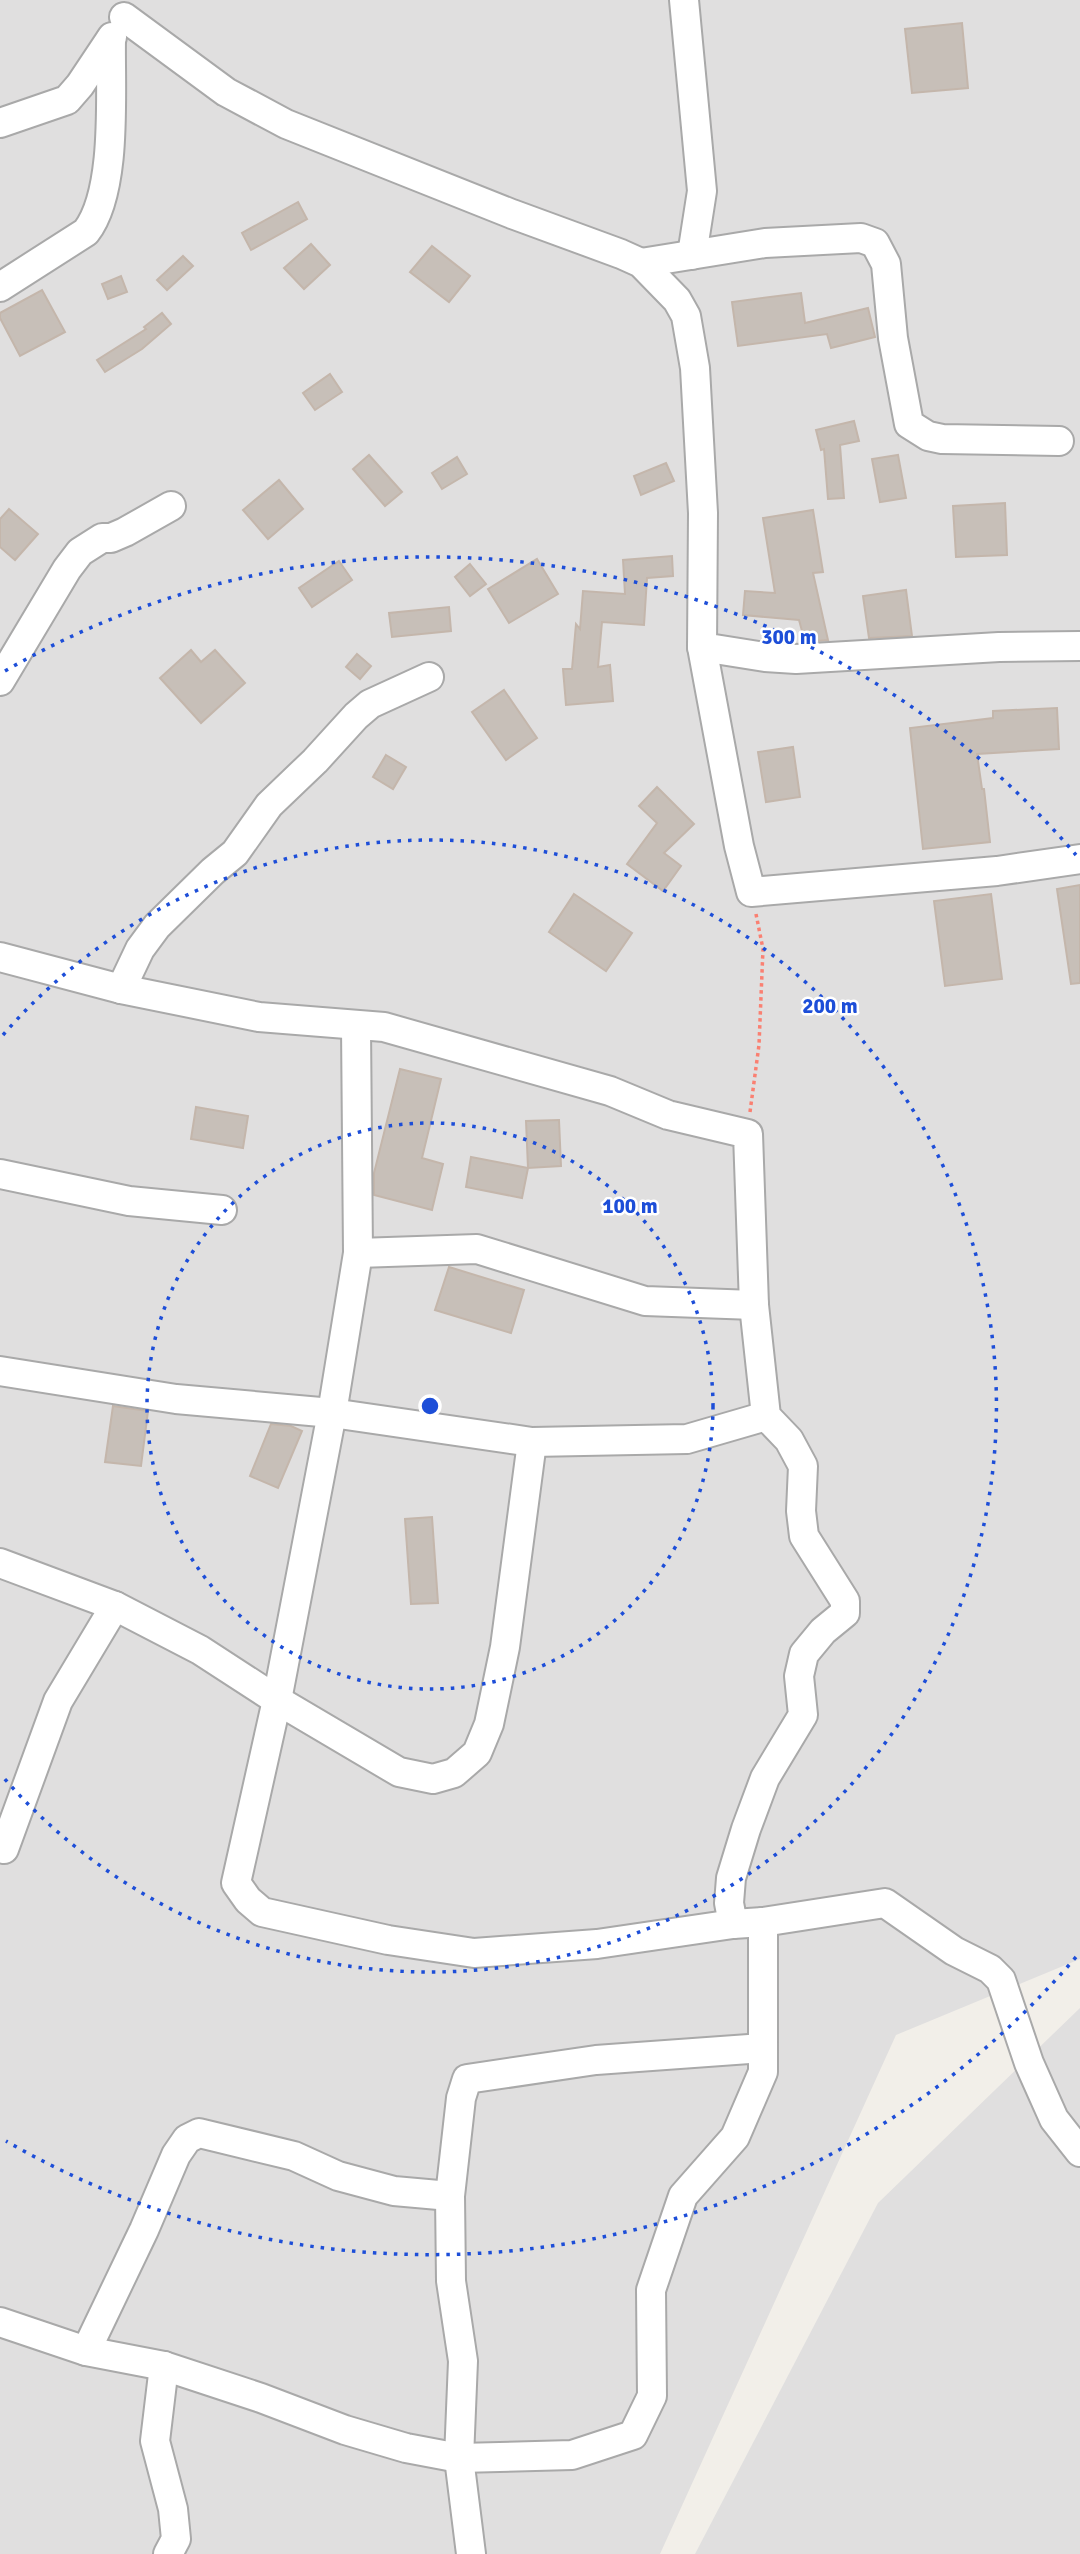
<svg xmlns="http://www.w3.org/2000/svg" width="1080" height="2554" viewBox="0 0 1080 2554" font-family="Signika,sans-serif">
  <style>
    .residential { fill: #e0dfdf }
    .building { fill: #c7bfb8; stroke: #c4b6ab; stroke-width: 2 }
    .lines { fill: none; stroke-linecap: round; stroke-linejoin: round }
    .minor-casing { stroke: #a9a9a9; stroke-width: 32 }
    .path { stroke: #fa8072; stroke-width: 3.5; stroke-dasharray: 3.5 3.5; stroke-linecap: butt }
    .minor { stroke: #fff; stroke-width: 28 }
    .ring { fill: none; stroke: #1d4ed8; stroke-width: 3.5; stroke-dasharray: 3.5 7 }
    .centre { fill: #1d4ed8; stroke: #fff; stroke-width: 3.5 }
    .ring-label { font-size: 21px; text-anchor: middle; font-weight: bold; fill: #1d4ed8; stroke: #fff; stroke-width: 5; stroke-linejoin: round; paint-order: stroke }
  </style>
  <rect width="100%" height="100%" fill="#f2efe9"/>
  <g class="residential">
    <path d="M0 0H1080V1959L896 2035 660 2554H0Z"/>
    <path d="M1080 2008V2554H695L878 2203Z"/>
  </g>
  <g class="building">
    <path d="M962 23 968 88 912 93 905 29Z"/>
    <path d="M298 202 307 219 251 250 242 233Z"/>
    <path d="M311 244 330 265 304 289 284 268Z"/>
    <path d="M432 246 470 276 449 302 410 272Z"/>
    <path d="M183 256 193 266 167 290 157 280Z"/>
    <path d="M121 276 127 292 108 299 102 284Z"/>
    <path d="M42 290 65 332 20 356 0 318V313Z"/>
    <path d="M801 293 805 323 868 308 875 337 831 348 827 334 738 346 732 302Z"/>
    <path d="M162 313 171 324 142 349 105 372 97 360 146 329 144 327Z"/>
    <path d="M330 374 342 392 315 410 303 393Z"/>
    <path d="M854 421 859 441 840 445 844 498 828 499 824 449 821 450 816 430Z"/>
    <path d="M369 455 402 492 385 506 353 469Z"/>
    <path d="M898 455 906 498 880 502 872 459Z"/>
    <path d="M457 457 467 474 442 489 432 473Z"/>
    <path d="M666 463 674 481 641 495 634 476Z"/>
    <path d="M279 480 303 509 268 539 243 510Z"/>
    <path d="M1005 503 1007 555 956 557 953 506Z"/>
    <path d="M9 509 38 534 15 560 0 547V519Z"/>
    <path d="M813 510 823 572 813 573 828 640 805 642 799 620 743 615 745 591 775 593 763 518Z"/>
    <path d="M672 556 673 576 647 578 644 625 602 622 598 667 610 665 613 701 566 705 563 669H572L576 624 580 629 583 591 625 594 623 560Z"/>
    <path d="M537 559 558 594 509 623 488 589Z"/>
    <path d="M339 561 352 580 312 607 299 588Z"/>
    <path d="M470 564 486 584 470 596 455 577Z"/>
    <path d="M906 590 912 636 869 638 863 596Z"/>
    <path d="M449 607 451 631 392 637 389 613Z"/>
    <path d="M191 650 201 662 215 650 245 683 201 723 160 678Z"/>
    <path d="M357 654 371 666 360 679 346 667Z"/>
    <path d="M504 690 537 738 506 760 472 712Z"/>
    <path d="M1057 708 1059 749 977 754 982 789H984L990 842 923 849 910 728 993 718V711Z"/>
    <path d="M793 747 800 797 766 802 758 752Z"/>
    <path d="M386 755 406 767 393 789 373 777Z"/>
    <path d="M657 787 694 824 664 853 681 866 663 891 627 864 657 823 639 806Z"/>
    <path d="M1080 885V983L1071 984 1057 889Z"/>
    <path d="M574 894 632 933 606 971 549 932Z"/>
    <path d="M991 894 1002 979 945 986 934 901Z"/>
    <path d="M400 1069 441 1079 422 1158 443 1164 432 1210 374 1195V1173Z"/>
    <path d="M196 1107 248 1116 243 1148 191 1139Z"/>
    <path d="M559 1120 561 1166 528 1168 526 1121Z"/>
    <path d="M471 1157 528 1168 522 1198 466 1187Z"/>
    <path d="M449 1267 524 1290 511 1333 435 1310Z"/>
    <path d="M113 1406 148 1411 141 1466 105 1462Z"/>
    <path d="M271 1424 291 1426 302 1431 278 1488 250 1476Z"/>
    <path d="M432 1517 438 1603 411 1604 405 1519Z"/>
  </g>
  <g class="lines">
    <g class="minor-casing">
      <g id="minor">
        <path d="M684 0 702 191 692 255"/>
        <path d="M124 17 226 92 286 124 512 214 621 254 641 263 677 300 686 316 695 368 703 513 702 647 765 657 796 659 999 647 1080 646"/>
        <path d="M0 123 67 100 80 85 112 37"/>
        <path d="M641 263 765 243 861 238 875 243 886 264 893 338 909 424 928 436 942 439 1059 441"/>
        <path d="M0 287 86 232C118 191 110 90 111 39"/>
        <path d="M702 647 739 846 751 892 997 871 1080 859"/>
        <path d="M0 681 67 569 80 552 102 538H111L125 532 171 506"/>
        <path d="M0 957 121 989 259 1017 384 1027 610 1091 668 1115 748 1134 754 1305 766 1416 789 1440 803 1466 801 1511 804 1536 845 1601V1613L823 1631 804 1654 799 1676 803 1715 765 1778 746 1829 731 1878 729 1903 733 1924"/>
        <path d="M121 989 140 949 157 926 213 871 235 853 269 805 315 761 356 716 370 704 429 677"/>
        <path d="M356 1027 358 1253 332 1413 277 1700 236 1883 248 1900 262 1912 388 1940 474 1953 597 1944 733 1924 763 1922 885 1903 954 1951 990 1969 1001 1980 1029 2063 1054 2119 1080 2152"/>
        <path d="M0 1174 129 1201 222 1210"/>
        <path d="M358 1253 477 1249 645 1301 754 1305"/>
        <path d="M0 1371 176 1399 332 1413 532 1442 687 1439 766 1416"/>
        <path d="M0 1563 115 1606 200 1650 277 1700 399 1772 433 1779 454 1773 477 1753 489 1724 505 1647 532 1442"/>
        <path d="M4 1849 58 1701 115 1606"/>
        <path d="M0 2322 86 2351 164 2366 261 2398 345 2430 406 2448 459 2458 572 2455 633 2435 652 2396 651 2290 683 2196 735 2137 763 2072V1922"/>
        <path d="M86 2351 144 2230 176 2155 187 2139 199 2133 294 2156 338 2176 394 2191 450 2196"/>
        <path d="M164 2366 155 2441 173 2509 176 2539 168 2554"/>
        <path d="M471 2554 459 2458 463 2361 451 2281 450 2196 461 2098 467 2079 596 2060 763 2048"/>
      </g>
    </g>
    <path class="path" d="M750 1112 759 1045 763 949 756 914"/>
    <use href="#minor" class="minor"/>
  </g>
  <g class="ring">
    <circle cx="430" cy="1406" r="283"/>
    <path d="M3 1035A566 566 0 1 1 3 1777"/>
    <path d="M1076 1957A849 849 0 0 1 6 2141M5 671A849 849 0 0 1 1076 855"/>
  </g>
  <circle cx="430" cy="1406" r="10" class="centre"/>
  <g class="ring-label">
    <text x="789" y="644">300 m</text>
    <text x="830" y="1013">200 m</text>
    <text x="630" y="1213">100 m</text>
  </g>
</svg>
